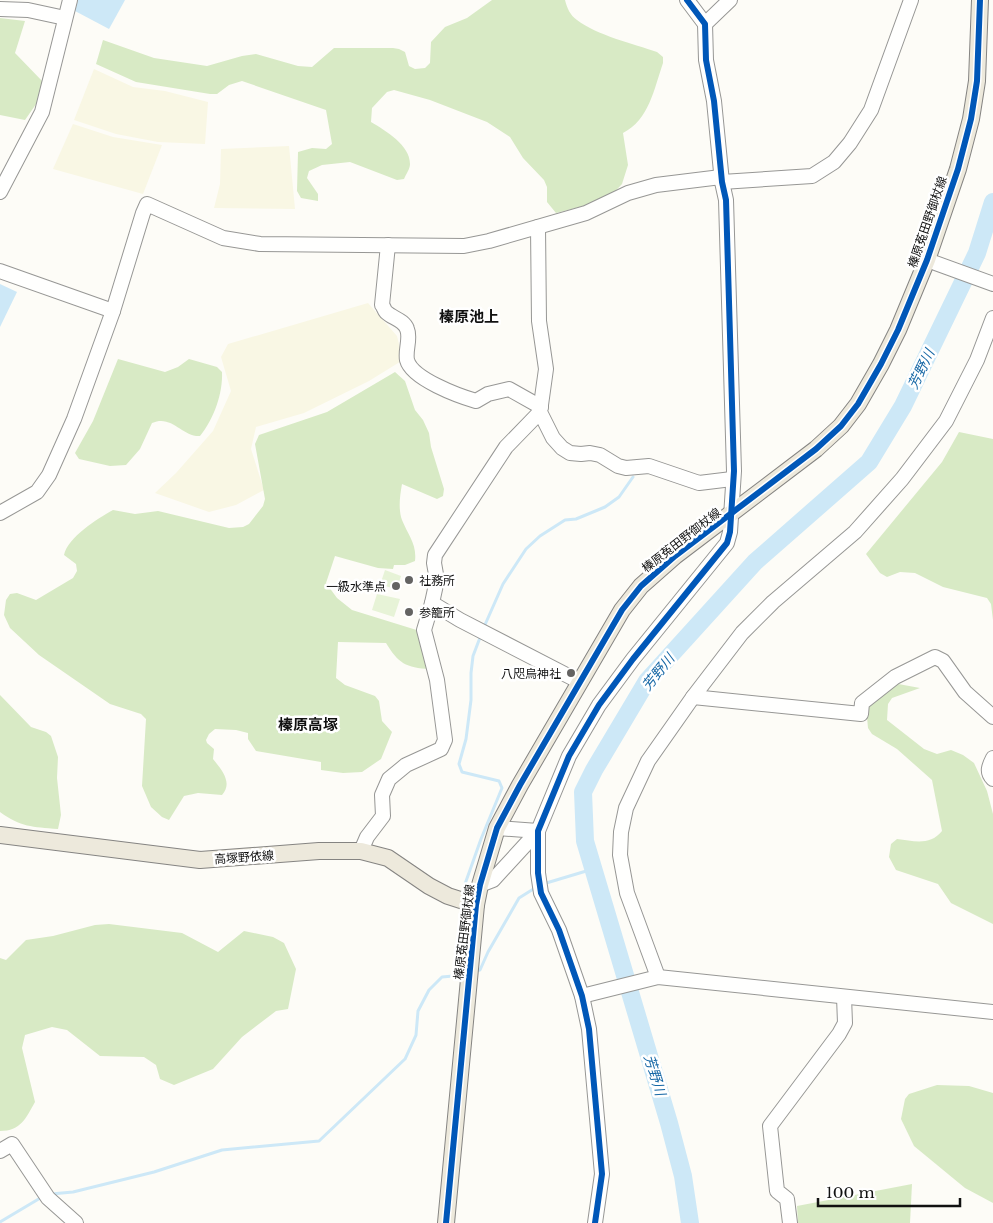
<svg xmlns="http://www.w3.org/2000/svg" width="993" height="1223" viewBox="0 0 993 1223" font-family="'Libre Baskerville','Noto Sans JP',serif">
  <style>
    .farmland { fill: #f9f7e4 }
    .green { fill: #e7f3d7 }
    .forest { fill: #d8eac5 }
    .water { fill: #cde8f7 }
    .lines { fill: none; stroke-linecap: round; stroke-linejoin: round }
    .stream { stroke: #cde8f7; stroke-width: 3 }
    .river { stroke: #cde8f7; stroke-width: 18 }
    .minor-casing { stroke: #979795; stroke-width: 16 }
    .major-casing { stroke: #858482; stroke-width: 18 }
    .minor { stroke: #fffffe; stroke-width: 14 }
    .major { stroke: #ede9dc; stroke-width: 16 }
    .cycleway-casing { stroke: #fff; stroke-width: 9 }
    .cycleway { stroke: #0057b8; stroke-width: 6 }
    .poi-dot { fill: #646362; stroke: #fff; stroke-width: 2 }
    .labels { text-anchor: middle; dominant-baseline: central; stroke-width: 5; stroke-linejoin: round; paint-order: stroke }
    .street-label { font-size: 12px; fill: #111; stroke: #fff }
    .poi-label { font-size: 12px; fill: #111; stroke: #fff; text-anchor: start }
    .water-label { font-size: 14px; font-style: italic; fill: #1768a6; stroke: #fff }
    .quarter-label { font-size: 15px; font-weight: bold; fill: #111; stroke: #fff }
  </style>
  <rect width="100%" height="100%" fill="#fdfcf7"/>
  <g class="farmland">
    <path d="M94 69 133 87 165 91 208 102 205 144 158 142 116 134 74 120Z"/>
    <path d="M73 124 113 137 162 145 143 194 53 169Z"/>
    <path d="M289 146 295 209 214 208 220 184 221 149Z"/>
    <path d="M368 303 397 336 403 360 369 381 304 413 256 427 251 449 264 490 236 505 209 512 155 493 176 473 213 431 231 391 221 357 228 344Z"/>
  </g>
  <g class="green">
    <path d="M385 570 401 576 397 589 380 585Z"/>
    <path d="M377 594 400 599 394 617 372 610Z"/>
  </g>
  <g class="forest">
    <path d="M492 0H565C567 8 570 15 577 20 596 35 634 44 657 52L663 57V63C654 89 649 120 623 133L628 165 622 184 607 200 556 213 547 202V187L544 180 523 158 510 137 487 122 430 100 394 90 387 92 372 108 371 122C386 131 410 145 410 164 410 169 406 174 404 179L397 180 350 162 322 165 309 171 307 178 318 194V201L301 198 297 191 298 152 312 148 326 149 332 144 326 110 242 81 229 85 217 94H210L136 82 96 64 103 40 154 58 207 66 242 56 256 54 298 66 312 67 334 48H393L399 49 405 52 409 66 415 69 425 68 430 63 431 42 445 27 467 18Z"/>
    <path d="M0 18 25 21 15 53 44 83 41 97 25 120 0 115Z"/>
    <path d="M118 359 165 372 178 367 189 359 217 367 222 372C223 393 214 419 200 436 182 437 172 414 152 423L140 449 126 465 110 466 79 459 75 453 93 421Z"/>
    <path d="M395 372 405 381 415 410 423 420 429 433 431 447 444 489 443 496 437 499 402 484C400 495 398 509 402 520 408 535 417 544 415 561L405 565H394L393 569 378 568 335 556 326 583 337 598 352 610 423 632 430 669C406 668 398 663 386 643L338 642 336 678 345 685 375 696 379 701 382 721 392 732 381 759 362 772 343 773 321 770V762L256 751 248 739V733L236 730 215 729 209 734 206 740 207 743 214 749 213 759C222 770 233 783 222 795L198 793 184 796 169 820 162 817 151 807 142 786 146 719 141 714 110 704 39 655 10 628 4 615 6 600 10 594 17 593 36 600 73 578 77 571 76 564 64 555C68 537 97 519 113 510L135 514 158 511 229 528 243 527 249 524 263 506 265 499 255 444 259 435 327 412Z"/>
    <path d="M959 432 993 439V620L991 604 987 598 943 587 915 573 900 572 887 577 880 573 866 554 942 462Z"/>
    <path d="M893 683 920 688 892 698 888 704 887 720 924 749 937 754 951 750 963 755 974 763 987 791 993 814V924L951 903 938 884 896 870 889 857 891 844 897 839C914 841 930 846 942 831L932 780 897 749 872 734 868 728 866 706Z"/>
    <path d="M0 695 31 727 46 732 51 736 58 757 57 778 61 815 58 829C32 827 21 827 0 812Z"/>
    <path d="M109 924 182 933 218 952 244 931 273 937 284 943 296 969 288 1009 276 1011 242 1037 213 1069 174 1085 160 1079 156 1065 144 1057 100 1056 67 1030 52 1027 25 1035 22 1048 35 1102C26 1118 21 1131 0 1131V958L6 960 26 940 53 936 95 925Z"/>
    <path d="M937 1085 969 1086 993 1093V1203L965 1188 914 1146 901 1119 905 1099 909 1094Z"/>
    <path d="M912 1184 910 1223H798L797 1206Z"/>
  </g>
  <g class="water">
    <path d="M78 0H125L109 29 75 11Z"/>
    <path d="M0 284 17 292 0 327Z"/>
  </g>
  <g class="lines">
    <g class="stream">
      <path d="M484 627 503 584 526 549 540 536 565 520 576 519 605 507 619 497 633 477"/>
      <path d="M465 884 481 839 502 788 499 781 462 772 459 764 466 739 471 700V673L473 656 481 635"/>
      <path d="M543 884 593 869"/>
      <path d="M475 971 480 970 488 952 519 898 535 888"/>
      <path d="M51 1194 73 1192 154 1172 222 1150 319 1141 405 1059 416 1035 418 1011 429 990 442 977 464 975"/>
      <path d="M0 1222 42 1197"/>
    </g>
    <path class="river" d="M690 1223 683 1176 669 1123 585 841 583 792 594 770 647 681 755 562 869 462 903 406 977 253 993 202"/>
    <g class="minor-casing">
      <g id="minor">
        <path d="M0 9 28 10 65 18"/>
        <path d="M705 24 730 0"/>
        <path d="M722 182 812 176 834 162 850 143 871 110 911 0"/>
        <path d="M0 192 42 112 70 0"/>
        <path d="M538 227 539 321 546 369 540 412 553 438 562 448 570 453 581 454 590 453 600 455 618 466 626 468 649 466 699 483 732 479"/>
        <path d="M388 245 382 305C384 307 384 310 386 312 392 318 404 320 407 329 411 338 405 350 407 360 412 379 459 396 476 401L488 394 509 389 541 407"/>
        <path d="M927 260 993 284"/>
        <path d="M0 271 113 311"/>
        <path d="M540 412 506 447 435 555 434 563 437 580 432 603 460 620 580 682"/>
        <path d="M0 513 37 492 49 475 74 419 113 311 143 213 147 204 223 238 260 244 464 246 489 241 586 213 628 193 656 185 721 177"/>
        <path d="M693 697 861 714 862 703 895 677 935 657 943 661 965 692 993 717"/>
        <path d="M993 758C989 766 986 772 993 779"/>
        <path d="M497 828 538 831"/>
        <path d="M361 851 367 837 383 816 382 795 389 779 406 765 441 749 445 740 437 680 424 630 432 603"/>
        <path d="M480 885 493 880 538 831"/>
        <path d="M658 977 627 893 620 855 621 832 626 808 648 761 693 697 742 633 773 602 855 532 902 479 946 421 977 360 993 318"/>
        <path d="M582 996 658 977 993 1012"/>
        <path d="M0 1151 12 1144 48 1198 76 1223"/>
        <path d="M595 1223 602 1174 589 1029 582 996 559 930 541 893 538 873V831L569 756 599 705 633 659 727 543 730 532 734 471 726 200 722 182 714 101 706 60 705 24 687 0"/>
        <path d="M790 1223 787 1199 777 1191 770 1126 839 1034 845 1023 844 997"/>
      </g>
    </g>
    <g class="major-casing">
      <g id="major">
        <path d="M0 835 200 860 319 851H361L388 858 429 886 448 896 476 905"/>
        <path d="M446 1223 476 905 480 885 497 828 520 785 622 610 641 586 675 556 816 449 841 426 858 404 881 364 898 330 927 260 958 169 971 119 977 81 980 0"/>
      </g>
    </g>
    <use href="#minor" class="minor"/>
    <use href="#major" class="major"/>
    <g class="cycleway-casing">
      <g id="cycleway">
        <path d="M446 1223 476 905 480 885 497 828 520 785 622 610 641 586 675 556 816 449 841 426 858 404 881 364 898 330 927 260 958 169 971 119 977 81 980 0"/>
        <path d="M595 1223 602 1174 589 1029 582 996 559 930 541 893 538 873V831L569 756 599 705 633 659 727 543 730 532 734 471 726 200 722 182 714 101 706 60 705 24 687 0"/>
      </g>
    </g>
    <use href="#cycleway" class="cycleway"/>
  </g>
  <g class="poi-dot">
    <circle cx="409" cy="580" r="5"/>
    <circle cx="396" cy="586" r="5"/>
    <circle cx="409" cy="612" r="5"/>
    <circle cx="571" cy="673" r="5"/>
  </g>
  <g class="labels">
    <g class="street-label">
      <text transform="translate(927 222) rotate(-71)">榛原菟田野御杖線</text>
      <text transform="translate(681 540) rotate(-38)">榛原菟田野御杖線</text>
      <text transform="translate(244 857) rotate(-4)">高塚野依線</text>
      <text transform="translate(464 932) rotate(-83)">榛原菟田野御杖線</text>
    </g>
    <g class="poi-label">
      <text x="419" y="580">社務所</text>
      <text x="386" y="586" text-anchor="end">一級水準点</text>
      <text x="419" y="612">参籠所</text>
      <text x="561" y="673" text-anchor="end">八咫烏神社</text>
    </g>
    <g class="water-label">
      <text transform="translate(921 369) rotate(-64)">芳野川</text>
      <text transform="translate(658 672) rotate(-51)">芳野川</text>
      <text transform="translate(655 1075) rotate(73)">芳野川</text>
    </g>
    <g class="quarter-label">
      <text x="469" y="316">榛原池上</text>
      <text x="308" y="724">榛原高塚</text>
    </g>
  </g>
  <path d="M818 1198v8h142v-8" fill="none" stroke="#111111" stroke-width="2.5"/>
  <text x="826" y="1198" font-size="15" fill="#111111" stroke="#ffffff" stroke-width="4" paint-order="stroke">100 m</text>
</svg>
